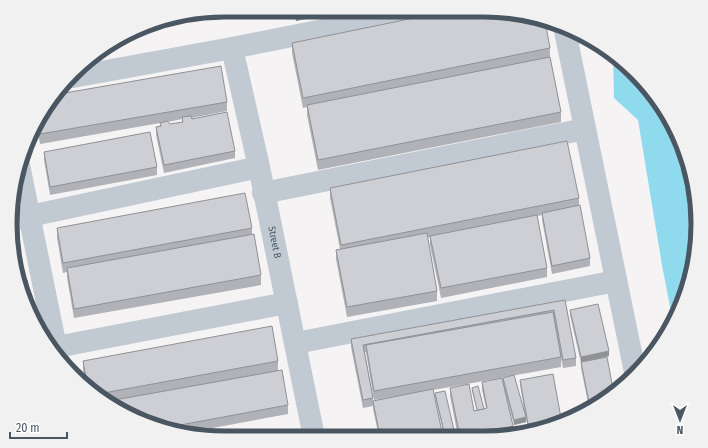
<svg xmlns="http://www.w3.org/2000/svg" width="708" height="448" viewBox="0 0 708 448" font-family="'Fira Sans Condensed',sans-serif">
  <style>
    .water { fill: #90daee }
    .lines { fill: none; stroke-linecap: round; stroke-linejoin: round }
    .minor { stroke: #c1cad2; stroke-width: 22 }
    .wall { fill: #b0b2b7; fill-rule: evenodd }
    .shaded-wall { fill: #909195 }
    .building { fill: #cdcfd5; stroke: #909195 }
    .labels { text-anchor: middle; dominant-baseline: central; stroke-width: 3; stroke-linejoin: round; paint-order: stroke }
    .street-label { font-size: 10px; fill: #4a5661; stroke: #fff }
    .rim { fill: none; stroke: #4a5661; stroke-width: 5 }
  </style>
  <rect width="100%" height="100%" fill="#f5f3f3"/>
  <path class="water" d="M613 55 625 63 676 129 698 210 687 293 672 317 662 265 638 120 614 98Z"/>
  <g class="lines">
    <g class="minor">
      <path d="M564 26 635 372"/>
      <path id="s1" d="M232 48 259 167 314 437"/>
      <path d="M73 77 232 48 419 11"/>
      <path d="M19 165 58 357"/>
      <path d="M263 193 585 129"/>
      <path d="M11 220 259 167"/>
      <path d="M296 343 616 281"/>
      <path d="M51 348 287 303"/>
    </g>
  </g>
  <g class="wall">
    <path d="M293 10 342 11 296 21Z"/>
    <path d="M292 43 550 48V57L561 112V122L318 170 307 115V107L303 108 292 53Z"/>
    <path d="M53 95 227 102V111L192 118V119L235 151V158L164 173 156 135V127L160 126V123L40 144 37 126ZM182 119V122L170 124 168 122Z"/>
    <path d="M44 152 157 167V175L50 195 44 160Z"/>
    <path d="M330 188 579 198V205L590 258V266L552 274 542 220V215L537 216 547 268V277L441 298 430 245V237L427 238 437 291V301L347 317 336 259V250L340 249 330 198Z"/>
    <path d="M57 228H252V235L261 275V285L74 318 67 278V272L63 273 57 238Z"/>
    <path d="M13 237 24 276V281L33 313 17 279Z"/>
    <path d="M565 300 576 358V366L563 368 561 358V367L433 390 443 437H379L373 409V406L363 408 351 347V339ZM365 352H366L374 400 402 395 373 401V398Z"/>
    <path d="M570 310 609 356 588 361 613 389 589 408 581 368V363L570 315Z"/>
    <path d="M83 361H278V370L288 405V414L185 433 142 422 86 387 83 370Z"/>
    <path d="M502 378 525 414 520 385V380L561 418V420L528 429 526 418V422L514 425 507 399 513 434 495 438 458 437 450 396V388L474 411 477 410 472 391V388L484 409 486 408 482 390V382Z"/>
    <path d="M435 393 454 433 444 435 435 396Z"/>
  </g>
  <g class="shaded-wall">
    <path d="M281 10H289L281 12Z"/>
    <path d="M299 10 342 11 296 21V11Z"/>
    <path d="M609 351V356L581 363V357Z"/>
    <path d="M526 417V422L514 425V420Z"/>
    <path d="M513 426V434L508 435 495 438 460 437Z"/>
    <path d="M454 430V433L444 435V432Z"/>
  </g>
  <g class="building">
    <path d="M448 11 512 12 545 21 550 48 303 98 292 43Z"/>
    <path d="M550 57 561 112 318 160 307 105Z"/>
    <path d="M221 66 227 102 40 134 38 124 53 95Z"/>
    <path d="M227 112 235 151 164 165 156 127 161 126 160 123 167 121 170 124 183 122 182 117 191 116 192 119Z"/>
    <path d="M150 132 157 167 50 187 44 152Z"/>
    <path d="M567 141 579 198 341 245 330 188Z"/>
    <path d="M245 193 252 228 63 263 57 228Z"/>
    <path d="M580 205 590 258 552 266 542 213Z"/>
    <path d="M537 215 547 268 441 288 430 236Z"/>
    <path d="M427 233 437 291 347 307 336 250Z"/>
    <path d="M254 234 261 275 74 309 67 268Z"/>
    <path d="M16 236 24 276 17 277 13 237Z"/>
    <path d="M27 280 33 313 18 282Z"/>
    <path d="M565 300 576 358 563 360 554 310 363 345 373 398 363 400 351 339Z"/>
    <path d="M598 304 609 351 581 357 570 310Z"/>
    <path d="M553 312 561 357 374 391 366 345Z"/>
    <path d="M272 326 278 361 98 394 88 388 83 361Z"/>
    <path d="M607 357 613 389 590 407 581 362Z"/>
    <path d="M282 370 288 405 164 428 142 422 109 401Z"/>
    <path d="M553 374 561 418 528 424 520 380Z"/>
    <path d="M514 375 526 417 514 420 503 378Z"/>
    <path d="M502 378 513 426 460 437 450 388 469 384 474 411 487 408 482 382Z"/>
    <path d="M478 386 484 409 477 410 472 388Z"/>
    <path d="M433 389 443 437H380L373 401Z"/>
    <path d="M445 391 454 430 444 432 435 393Z"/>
  </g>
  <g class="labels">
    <g class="street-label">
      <text stroke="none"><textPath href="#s1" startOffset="199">Street B</textPath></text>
    </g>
  </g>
  <path d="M0 0H708V448H0ZM224 17H484A207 207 0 0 1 691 224V224A207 207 0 0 1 484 431H224A207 207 0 0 1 17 224V224A207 207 0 0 1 224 17Z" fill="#f1f1f2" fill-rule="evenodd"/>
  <path class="rim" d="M224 17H484A207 207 0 0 1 691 224V224A207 207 0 0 1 484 431H224A207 207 0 0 1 17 224V224A207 207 0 0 1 224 17Z"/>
  <g transform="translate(680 420) rotate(180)" stroke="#ffffff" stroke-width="3" paint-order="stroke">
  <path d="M0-3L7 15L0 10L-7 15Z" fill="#4a5661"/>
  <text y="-6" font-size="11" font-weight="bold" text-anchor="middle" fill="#4a5661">N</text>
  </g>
  <path d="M10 432v6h57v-6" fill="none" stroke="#4a5661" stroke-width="2"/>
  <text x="16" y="432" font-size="12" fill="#4a5661" stroke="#ffffff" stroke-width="3" paint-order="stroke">20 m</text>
</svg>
